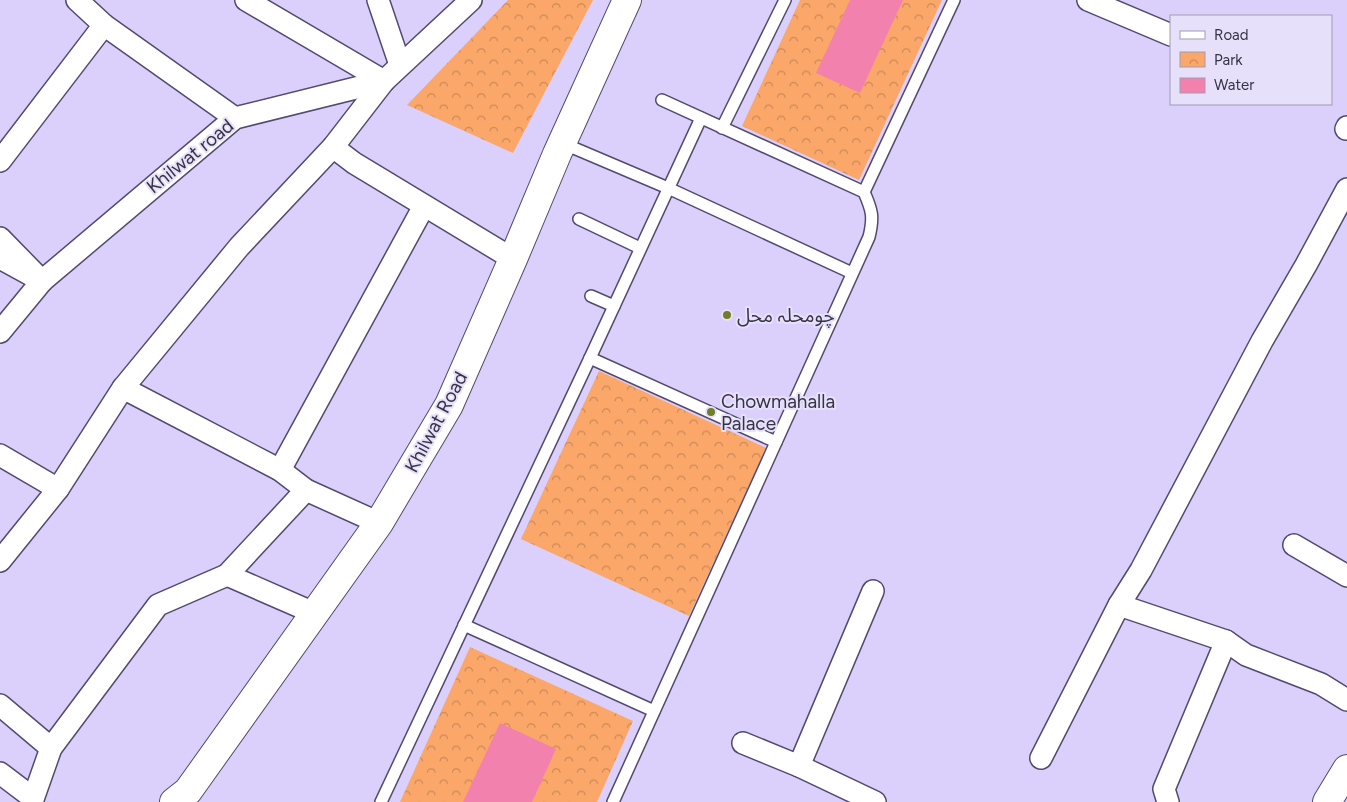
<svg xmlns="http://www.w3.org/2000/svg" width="1347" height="802" viewBox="0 0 1347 802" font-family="Figtree,'Noto Sans Arabic',sans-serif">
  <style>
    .park { fill: url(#park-crowns) }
    .water { fill: #f381ad }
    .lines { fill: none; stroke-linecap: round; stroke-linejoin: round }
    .lane-casing { stroke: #544a6e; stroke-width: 14 }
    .street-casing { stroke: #544a6e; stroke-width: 24 }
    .primary-casing { stroke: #544a6e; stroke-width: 30 }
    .lane { stroke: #fff; stroke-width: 11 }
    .street { stroke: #fff; stroke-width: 21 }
    .primary { stroke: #fff; stroke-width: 28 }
    .poi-dot { fill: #717d29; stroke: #e7e0fb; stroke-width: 2 }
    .labels { text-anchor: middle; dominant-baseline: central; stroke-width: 4; stroke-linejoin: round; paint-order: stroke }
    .street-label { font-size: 19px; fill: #373344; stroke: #e7e0fb }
    .poi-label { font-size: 19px; fill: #373344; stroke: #e7e0fb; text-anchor: start }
  </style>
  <defs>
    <pattern id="park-crowns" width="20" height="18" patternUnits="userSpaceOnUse" patternTransform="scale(1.25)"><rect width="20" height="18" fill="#faa769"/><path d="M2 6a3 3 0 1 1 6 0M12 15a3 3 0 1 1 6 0" fill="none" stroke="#cb8958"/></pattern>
  </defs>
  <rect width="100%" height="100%" fill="#dbd0fc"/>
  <g class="park">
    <path d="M508 0H593L513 153 407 105Z"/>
    <path d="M800 0H942L859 180 742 126Z"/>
    <path d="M599 371 766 448 689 616 521 539Z"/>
    <path d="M470 647 633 721 597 802H400Z"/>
  </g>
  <g class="water">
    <path d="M850 0H903L860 93 816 73Z"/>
    <path d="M500 723 556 749 532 802H463Z"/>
  </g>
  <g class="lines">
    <g class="lane-casing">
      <g id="lane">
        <path d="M722 128 785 0"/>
        <path d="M562 143 668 188 852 273"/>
        <path d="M864 192 954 0"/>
        <path d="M579 219 640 248"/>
        <path d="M591 296 614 306"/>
        <path d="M590 358 776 442"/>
        <path d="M464 625 654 711"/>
        <path d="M381 802 590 358 701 118"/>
        <path d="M613 802 869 237C874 217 872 210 864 192L662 100"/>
      </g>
    </g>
    <g class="street-casing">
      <g id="street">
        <path d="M77 0 104 25 235 118"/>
        <path d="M246 0 384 81"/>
        <path d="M378 0 400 65"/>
        <path d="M1088 0 1171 35"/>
        <path d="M1346 129 1347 127"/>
        <path d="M333 147 354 163 513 259"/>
        <path d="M0 161 104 25"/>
        <path d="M0 238 42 281 0 332"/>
        <path d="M0 258 42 281 235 118 384 81"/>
        <path d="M123 388 280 470 306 490 379 523"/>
        <path d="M0 455 58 489"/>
        <path d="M280 470 424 206"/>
        <path d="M1294 545 1347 576"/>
        <path d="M0 561 58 489 123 388 239 247 333 147 384 81 471 0"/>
        <path d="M227 575 314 613"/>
        <path d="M1119 605 1226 641 1246 655 1321 684 1347 700"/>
        <path d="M0 705 51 748"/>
        <path d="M743 743 799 766 873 591"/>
        <path d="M1041 758 1119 605 1141 570 1262 341 1306 265 1347 189"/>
        <path d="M799 766 875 802"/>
        <path d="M0 773 33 798"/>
        <path d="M32 802 51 748 158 605 227 575 306 490"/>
        <path d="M1168 802 1164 789 1226 641"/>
      </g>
    </g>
    <g class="primary-casing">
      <g id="primary">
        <path d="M174 802 188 791 379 523 449 405 513 259 557 154 627 0"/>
        <path d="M1327 802 1347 769"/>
      </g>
    </g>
    <use href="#lane" class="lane"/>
    <use href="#street" class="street"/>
    <use href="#primary" class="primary"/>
  </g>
  <g class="poi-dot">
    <circle cx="727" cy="315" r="5"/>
    <circle cx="711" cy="412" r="5"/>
  </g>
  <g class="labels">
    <g class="street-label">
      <text transform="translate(190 156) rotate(-39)">Khilwat road</text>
      <text transform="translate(436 422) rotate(-62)">Khilwat Road</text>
    </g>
    <g class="poi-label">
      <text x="737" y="315">چومحلہ محل</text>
      <text x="721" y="401">Chowmahalla<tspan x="721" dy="22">Palace</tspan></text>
    </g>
  </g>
  <rect x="1170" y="15" width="162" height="90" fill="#e7e0fb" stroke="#a19bb2"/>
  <rect x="1180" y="31" width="25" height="8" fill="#ffffff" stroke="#a19bb2"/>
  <text x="1214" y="40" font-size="15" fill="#373344">Road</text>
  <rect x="1180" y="52" width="25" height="15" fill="url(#park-crowns)" stroke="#a19bb2"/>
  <text x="1214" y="65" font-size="15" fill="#373344">Park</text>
  <rect x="1180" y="78" width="25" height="15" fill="#f381ad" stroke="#a19bb2"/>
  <text x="1214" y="90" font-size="15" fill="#373344">Water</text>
</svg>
